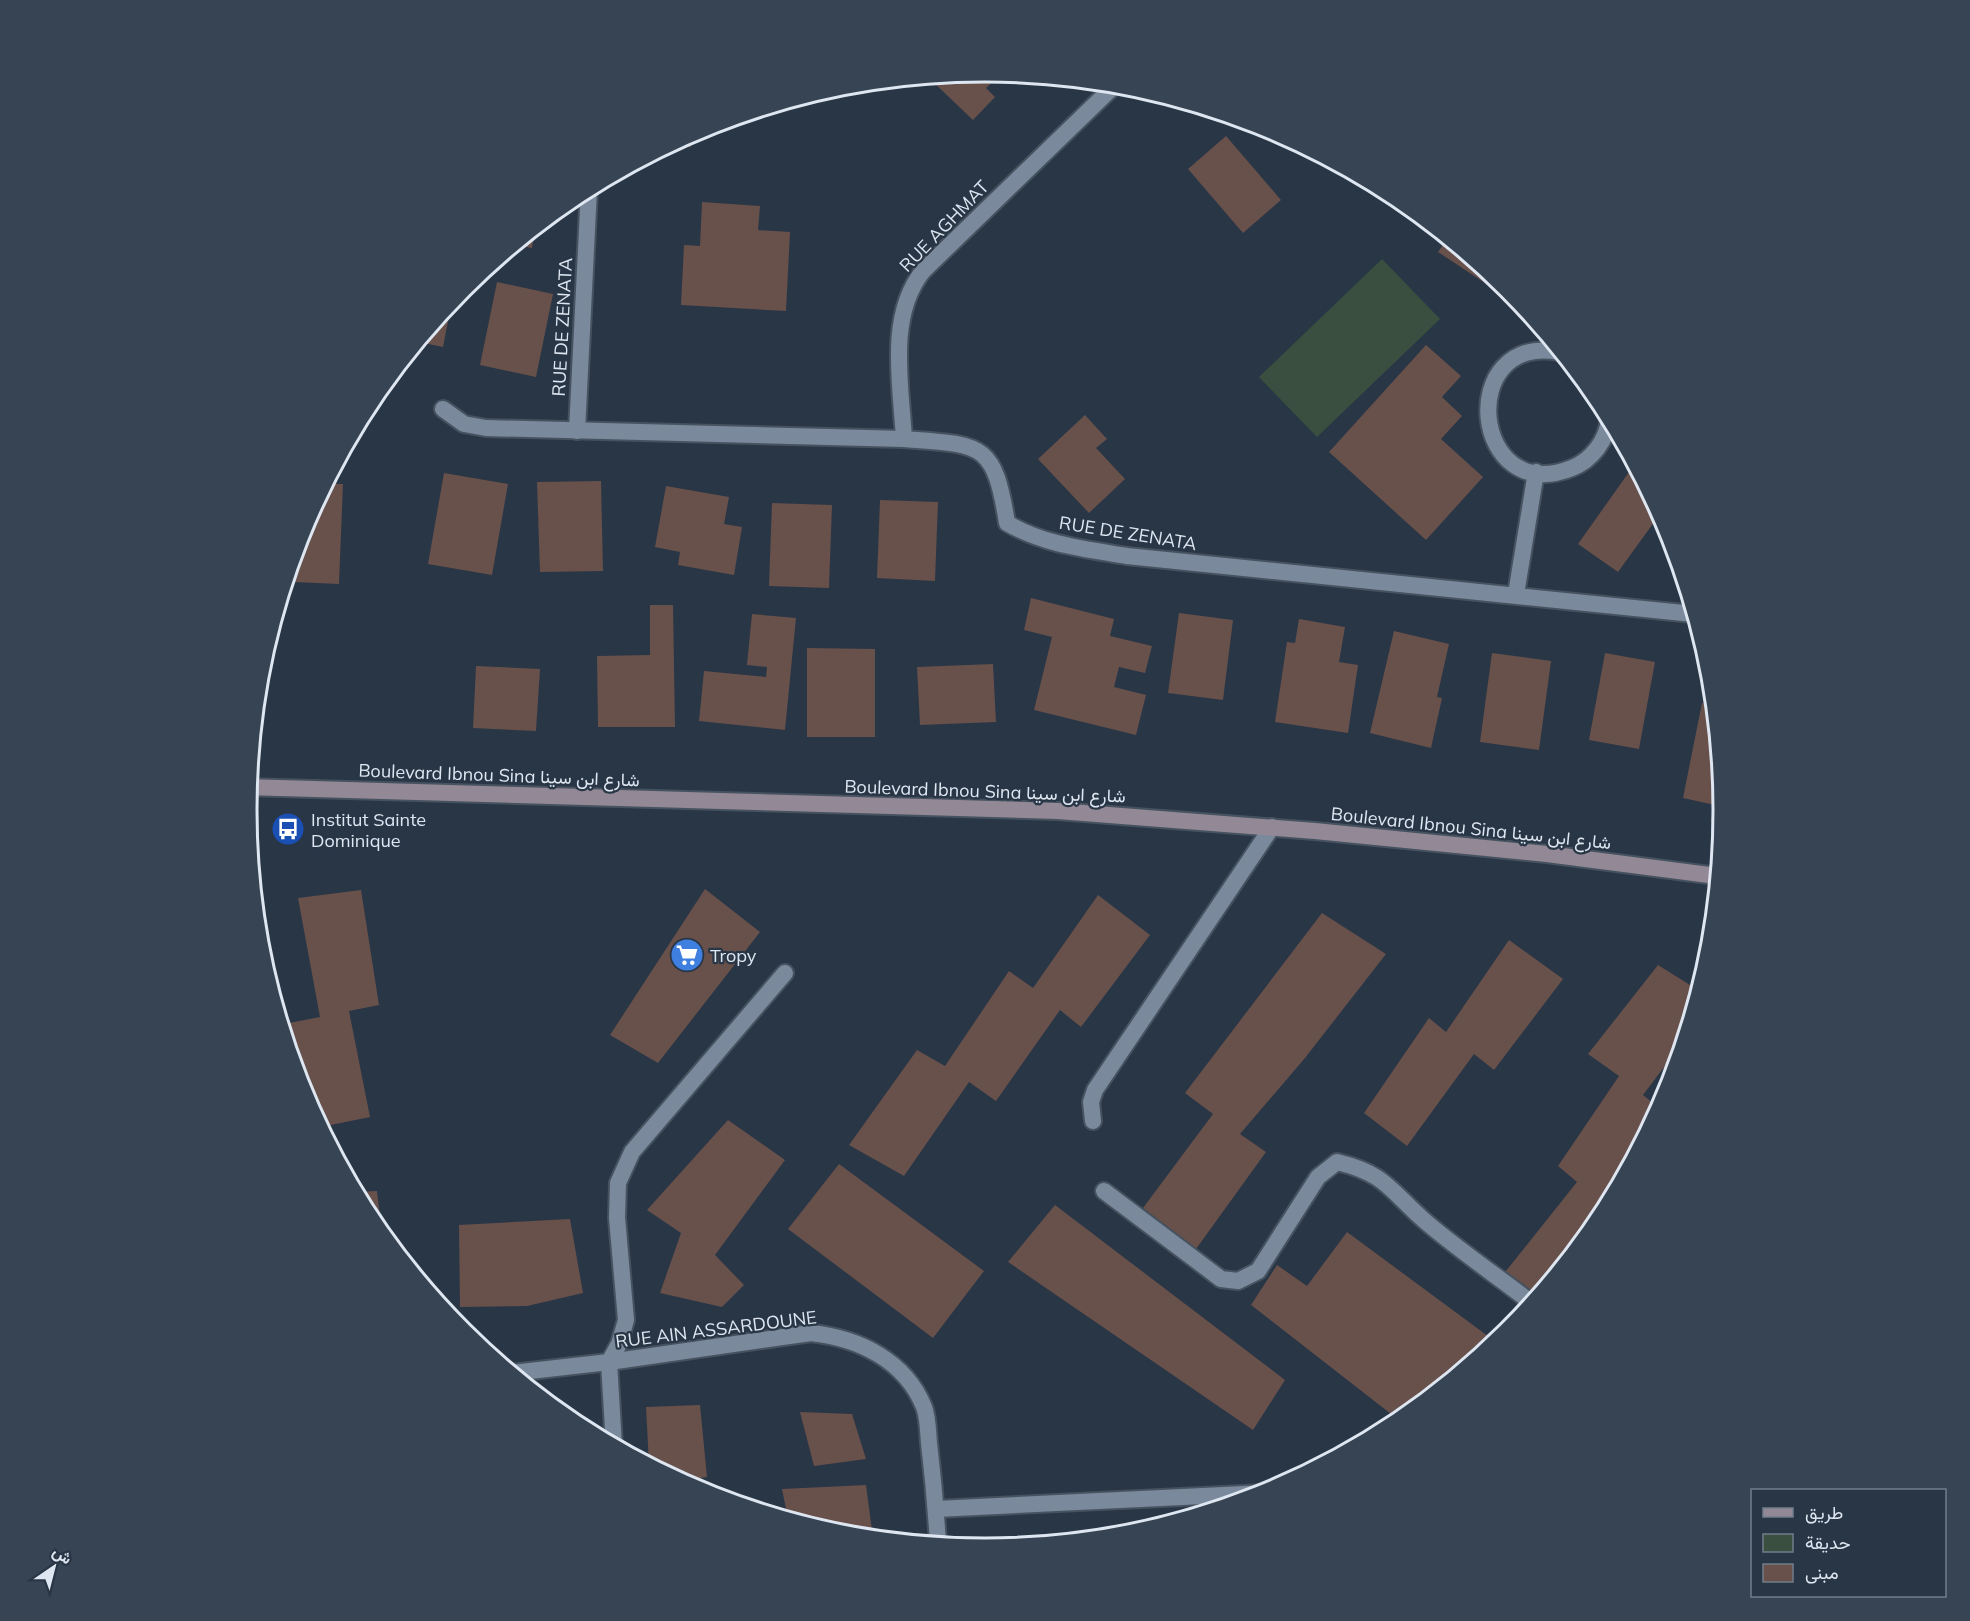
<svg xmlns="http://www.w3.org/2000/svg" width="1970" height="1621" viewBox="0 0 1970 1621" font-family="Mulish,Vazirmatn,sans-serif">
  <style>
    .green { fill: #3a4f3f }
    .building { fill: #68504b }
    .lines { fill: none; stroke-linecap: round; stroke-linejoin: round }
    .minor-casing { stroke: #46525f; stroke-width: 20 }
    .secondary-casing { stroke: #46525f; stroke-width: 20 }
    .minor { stroke: #7a899c; stroke-width: 16 }
    .secondary { stroke: #938895; stroke-width: 16 }
    .labels { text-anchor: middle; dominant-baseline: central; stroke-width: 4.5; stroke-linejoin: round; paint-order: stroke }
    .street-label { font-size: 18px; fill: #dee7f1; stroke: #293646 }
    .poi-label { font-size: 18px; fill: #dee7f1; stroke: #293646; text-anchor: start }
    .rim { fill: none; stroke: #dee7f1; stroke-width: 3 }
  </style>
  <rect width="100%" height="100%" fill="#293646"/>
  <path class="green" d="M1382 259 1440 319 1317 437 1259 377Z"/>
  <g class="building">
    <path d="M985 72 1001 74 986 88 995 97 973 120 929 78Z"/>
    <path d="M691 134V147L669 146Z"/>
    <path d="M1226 136 1281 200 1243 233 1188 169Z"/>
    <path d="M702 202 760 206 758 230 790 232 786 311 681 305 684 245 700 246Z"/>
    <path d="M535 229 532 248 515 245 520 242Z"/>
    <path d="M1447 239 1499 281 1494 289 1438 252Z"/>
    <path d="M497 282 553 294 536 377 480 365Z"/>
    <path d="M452 301 443 347 419 342 445 310Z"/>
    <path d="M1517 301 1530 317 1514 306Z"/>
    <path d="M1426 345 1461 376 1442 397 1462 416 1441 439 1483 477 1426 540 1329 452Z"/>
    <path d="M1085 415 1107 439 1096 448 1125 479 1089 513 1038 459Z"/>
    <path d="M1634 465 1660 514 1618 572 1578 544Z"/>
    <path d="M444 473 508 484 492 575 428 564Z"/>
    <path d="M601 481 603 571 540 572 537 482Z"/>
    <path d="M326 484H343L339 584 293 582 294 558 303 528Z"/>
    <path d="M666 486 729 497 724 524 742 527 734 575 678 565 680 552 655 547Z"/>
    <path d="M880 500 938 502 935 581 877 578Z"/>
    <path d="M772 503 832 505 829 588 769 586Z"/>
    <path d="M1031 598 1114 619 1110 636 1152 646 1145 673 1119 667 1114 687 1146 695 1136 735 1034 710 1052 637 1024 630Z"/>
    <path d="M650 605H673L675 727H598L597 656 650 655Z"/>
    <path d="M1179 613 1233 620 1223 700 1168 693Z"/>
    <path d="M752 614 796 618 785 730 699 721 704 671 766 677 767 667 747 665Z"/>
    <path d="M1299 619 1345 627 1339 662 1358 665 1348 733 1275 722 1287 642 1295 643Z"/>
    <path d="M1394 631 1449 644 1437 697 1442 698 1431 748 1370 733Z"/>
    <path d="M807 648 875 649V737H807Z"/>
    <path d="M1492 653 1551 661 1539 750 1480 742Z"/>
    <path d="M1605 653 1655 662 1639 749 1589 740Z"/>
    <path d="M993 664 996 722 920 725 917 667Z"/>
    <path d="M476 666 540 669 536 731 473 728Z"/>
    <path d="M1702 703 1713 705 1723 811 1722 823 1711 821 1715 805 1683 798Z"/>
    <path d="M705 889 760 932 658 1063 610 1035Z"/>
    <path d="M361 890 379 1005 349 1011 370 1117 321 1127 303 1093 284 1024 320 1017 298 898Z"/>
    <path d="M1098 895 1150 935 1081 1027 1060 1010 996 1101 969 1082 904 1176 849 1145 917 1050 945 1066 1009 971 1033 988Z"/>
    <path d="M1322 913 1386 954 1305 1058 1240 1134 1266 1152 1196 1249 1143 1208 1213 1114 1185 1093Z"/>
    <path d="M1509 940 1563 979 1494 1070 1474 1054 1407 1146 1364 1113 1429 1018 1446 1032Z"/>
    <path d="M1658 965 1698 990 1683 1042 1643 1095 1659 1108 1599 1221 1535 1299 1502 1276 1577 1182 1558 1166 1619 1076 1588 1054Z"/>
    <path d="M728 1120 785 1160 715 1255 744 1285 722 1307 660 1293 681 1233 647 1210Z"/>
    <path d="M839 1164 984 1271 933 1338 788 1229Z"/>
    <path d="M377 1191 382 1234 371 1220 356 1192Z"/>
    <path d="M1055 1205 1285 1380 1253 1430 1008 1262Z"/>
    <path d="M570 1219 583 1293 527 1306 460 1307 459 1225Z"/>
    <path d="M1347 1232 1496 1342 1400 1421 1251 1305 1277 1265 1307 1286Z"/>
    <path d="M700 1405 707 1477 681 1481 649 1464 646 1407Z"/>
    <path d="M800 1412 852 1414 866 1459 814 1466Z"/>
    <path d="M866 1485 873 1538 841 1535 788 1519 782 1489Z"/>
  </g>
  <g class="lines">
    <g class="minor-casing">
      <g id="minor">
        <path d="M1559 352C1455 333 1471 508 1572 468 1592 460 1607 440 1609 419"/>
        <path d="M443 409 464 424 486 428 904 439C982 445 994 441 1007 523 1044 545 1086 549 1127 556L1693 614"/>
        <path d="M577 431 589 189"/>
        <path d="M904 439C901 385 887 316 923 271L1115 85"/>
        <path d="M1516 594 1536 472"/>
        <path d="M1093 1121 1091 1102 1095 1090 1272 827"/>
        <path d="M1104 1191 1221 1279 1238 1281 1258 1271 1318 1177 1337 1162C1387 1174 1390 1191 1426 1222 1460 1251 1497 1276 1532 1303"/>
        <path d="M512 1373 609 1362 811 1333C858 1338 905 1360 924 1407 928 1417 928 1432 929 1443 933 1477 936 1511 938 1544"/>
        <path d="M614 1446 609 1362 619 1344 626 1320 617 1218 618 1183 632 1152 785 973"/>
        <path d="M936 1509 1265 1493"/>
      </g>
    </g>
    <g class="secondary-casing">
      <path id="secondary" d="M249 787 1058 811 1315 831 1547 854 1717 876"/>
    </g>
    <use href="#minor" class="minor"/>
    <use href="#secondary" class="secondary"/>
  </g>
  <defs>
    <g id="bus-disc" transform="scale(1.725)"><circle r="9.5" fill="#1a4fb4" stroke="#293646"/><path d="M-5-6H5V4H4V6H2V4H-2V6H-4V4H-5ZM-3.5-4V0h7V-4ZM-3.5 1.2v1.5H-2V1.2ZM2 1.2v1.5H3.5V1.2Z" fill="#fff"/></g>
    <g id="supermarket-disc" transform="scale(1.725)"><circle r="9.5" fill="#3f7fe0" stroke="#293646"/><path d="M-6-5.5h2.5l.6 2H6L4.5 2H-2.5L-4.4-4H-6ZM-1.5 3.2a1.3 1.3 0 1 0 .1 0ZM3 3.2a1.3 1.3 0 1 0 .1 0Z" fill="#fff"/></g>
  </defs>
  <g fill-rule="evenodd">
    <use href="#bus-disc" x="288" y="829"/>
    <use href="#supermarket-disc" x="687" y="955"/>
  </g>
  <g class="labels">
    <g class="street-label">
      <text transform="translate(944 226) rotate(-46)">RUE AGHMAT</text>
      <text transform="translate(562 327) rotate(-87)">RUE DE ZENATA</text>
      <text transform="translate(1128 533) rotate(9)">RUE DE ZENATA</text>
      <text transform="translate(499 775) rotate(2)">Boulevard Ibnou Sina شارع ابن سينا</text>
      <text transform="translate(985 791) rotate(2)">Boulevard Ibnou Sina شارع ابن سينا</text>
      <text transform="translate(1471 828) rotate(6)">Boulevard Ibnou Sina شارع ابن سينا</text>
      <text transform="translate(716 1329) rotate(-7)">RUE AIN ASSARDOUNE</text>
    </g>
    <g class="poi-label">
      <text x="311" y="819">Institut Sainte<tspan x="311" dy="21">Dominique</tspan></text>
      <text x="710" y="955">Tropy</text>
    </g>
  </g>
  <path d="M0 0H1970V1621H0ZM257 810a728 728 0 1 1 1456 0a728 728 0 1 1-1456 0Z" fill="#374454" fill-rule="evenodd"/>
  <path class="rim" d="M257 810a728 728 0 1 1 1456 0a728 728 0 1 1-1456 0Z"/>
  <rect x="1751" y="1489" width="195" height="108" fill="#293646" stroke="#717d8a" stroke-width="1.5"/>
  <rect x="1763" y="1508" width="30" height="9" fill="#938895" stroke="#717d8a" stroke-width="1.5"/>
  <text x="1805" y="1519" font-size="18" fill="#dee7f1">طريق</text>
  <rect x="1763" y="1534" width="30" height="18" fill="#3a4f3f" stroke="#717d8a" stroke-width="1.5"/>
  <text x="1805" y="1549" font-size="18" fill="#dee7f1">حديقة</text>
  <rect x="1763" y="1564" width="30" height="18" fill="#68504b" stroke="#717d8a" stroke-width="1.5"/>
  <text x="1805" y="1579" font-size="18" fill="#dee7f1">مبنى</text>
  <g transform="translate(54 1567) rotate(35)" stroke="#293646" stroke-width="4.5" paint-order="stroke">
  <path d="M0-4.5L10 22L0 15L-10 22Z" fill="#dee7f1"/>
  <text y="-9" font-size="16" font-weight="bold" text-anchor="middle" fill="#dee7f1">ش</text>
  </g>
</svg>
